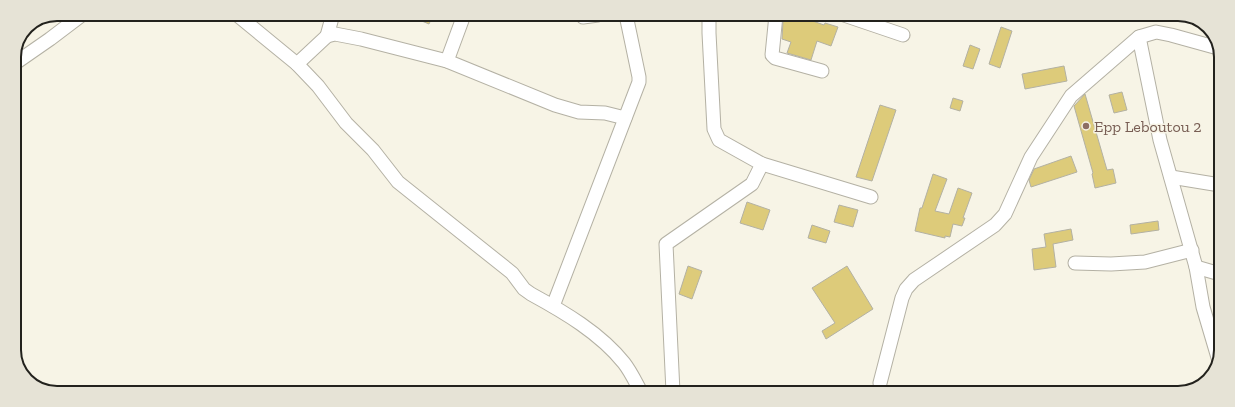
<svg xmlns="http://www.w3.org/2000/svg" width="1235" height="407" viewBox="0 0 1235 407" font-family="'Zilla Slab',serif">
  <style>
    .building { fill: #ddcb7a; stroke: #b3b1a3 }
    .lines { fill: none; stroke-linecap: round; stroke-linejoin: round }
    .minor-casing { stroke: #b4b1a4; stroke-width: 15 }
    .minor { stroke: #fff; stroke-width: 13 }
    .education-dot { fill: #8d6e63; stroke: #f7f4e6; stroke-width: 1.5 }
    .labels { text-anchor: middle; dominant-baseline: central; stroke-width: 3; stroke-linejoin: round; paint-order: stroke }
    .education-label { font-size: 16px; fill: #785e54; stroke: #f7f4e6; text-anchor: start }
    .rim { fill: none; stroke: #23221d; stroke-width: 2 }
  </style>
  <rect width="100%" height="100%" fill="#f7f4e6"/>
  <g class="building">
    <path d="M405 14 429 15H433L429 24Z"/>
    <path d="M786 15H796L824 25 825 23 838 27 831 46 817 41 811 60 787 53 791 42 782 39 783 21Z"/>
    <path d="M1001 27 1012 31 1000 68 989 64Z"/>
    <path d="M970 45 980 49 973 69 963 66Z"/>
    <path d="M1064 66 1067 81 1025 89 1022 74Z"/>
    <path d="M1122 92 1127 110 1114 113 1109 95Z"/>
    <path d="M1085 94 1107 170 1113 169 1116 183 1095 188 1092 174 1093 173 1074 106Z"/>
    <path d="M953 98 963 101 960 111 950 108Z"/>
    <path d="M880 105 896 110 872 181 856 177Z"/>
    <path d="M1071 156 1077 172 1031 187 1029 180 1034 169Z"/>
    <path d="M933 174 947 179 935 211 949 214 958 188 972 193 963 218H965L962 226 953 224 950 237 945 236V238L915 231 920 208H922Z"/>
    <path d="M747 202 770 210 763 230 740 223Z"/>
    <path d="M839 205 858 210 853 227 834 222Z"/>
    <path d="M1158 221 1159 230 1131 234 1130 225Z"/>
    <path d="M812 225 830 231 826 243 808 238Z"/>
    <path d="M1071 229 1073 240 1053 244 1056 267 1034 270 1032 249 1046 247 1044 234Z"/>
    <path d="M688 266 702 271 692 299 679 294Z"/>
    <path d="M847 266 873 309 826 339 822 331 835 323 812 288Z"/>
  </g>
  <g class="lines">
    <g class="minor-casing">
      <g id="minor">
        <path d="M236 14 297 64 318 86 346 123 373 150 398 182 512 273 524 289 531 294C564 312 600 333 624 363 631 372 636 383 641 392"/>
        <path d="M776 15 772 55 775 58 822 71"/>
        <path d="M844 15 903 35"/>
        <path d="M583 17 598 15"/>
        <path d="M327 36 333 14"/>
        <path d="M1139 37 1160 140 1196 267 1203 307 1219 361"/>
        <path d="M447 61 464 15"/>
        <path d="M14 64 50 39 83 14"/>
        <path d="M297 64 327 36 335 34 361 39 447 61 555 105 579 112 605 113 625 118"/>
        <path d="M762 164 871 197"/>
        <path d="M1171 177 1220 185"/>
        <path d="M1075 263 1111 264 1145 262 1192 250"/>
        <path d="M1196 267 1220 274"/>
        <path d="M553 306 639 82V77L626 15"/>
        <path d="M880 383 902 298 906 289 914 280 995 225 1005 214 1031 157 1071 96 1139 37 1156 32 1171 35 1218 48"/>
        <path d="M673 392 666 244 752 184 762 164 719 140 714 129 709 33V15"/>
      </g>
    </g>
    <use href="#minor" class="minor"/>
  </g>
  <circle class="education-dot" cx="1086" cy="126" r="4"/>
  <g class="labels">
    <g class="education-label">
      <text x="1094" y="126">Epp Leboutou 2</text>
    </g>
  </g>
  <path d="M0 0H1235V407H0ZM57 21H1178A36 36 0 0 1 1214 57V350A36 36 0 0 1 1178 386H57A36 36 0 0 1 21 350V57A36 36 0 0 1 57 21Z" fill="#e6e3d6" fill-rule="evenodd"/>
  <path class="rim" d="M57 21H1178A36 36 0 0 1 1214 57V350A36 36 0 0 1 1178 386H57A36 36 0 0 1 21 350V57A36 36 0 0 1 57 21Z"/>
</svg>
